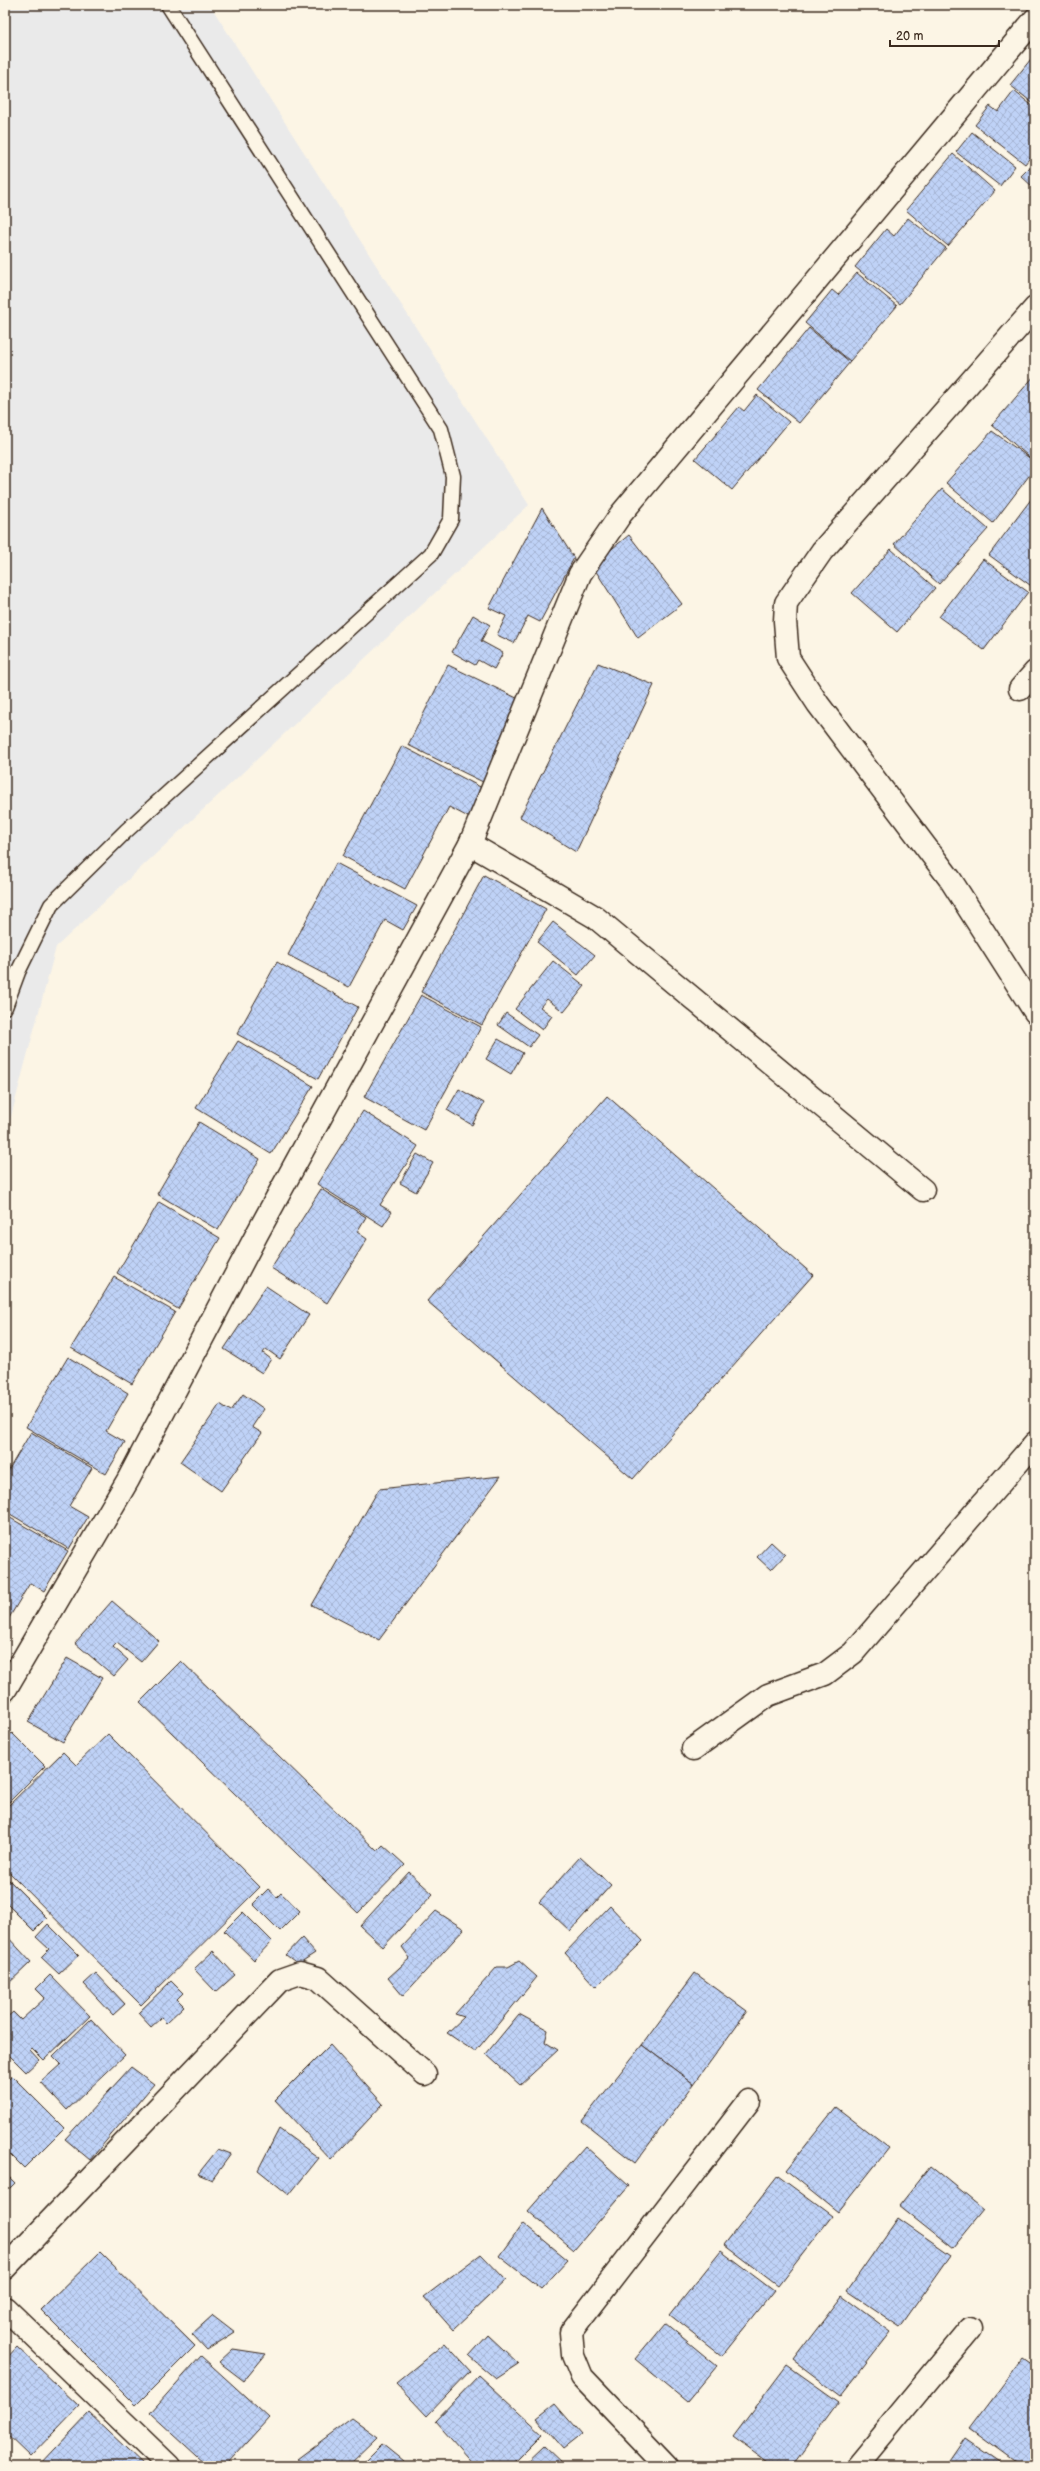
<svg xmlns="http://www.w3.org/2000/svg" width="1040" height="2471" viewBox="0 0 1040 2471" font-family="'Balsamiq Sans',sans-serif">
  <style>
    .built { fill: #eaeaea }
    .building { fill: url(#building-cross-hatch); stroke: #3b2a1e }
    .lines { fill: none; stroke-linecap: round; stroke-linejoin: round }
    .service-casing { stroke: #3b2a1e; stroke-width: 17 }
    .minor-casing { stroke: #3b2a1e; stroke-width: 25 }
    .service { stroke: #fcf5e5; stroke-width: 14 }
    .minor { stroke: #fcf5e5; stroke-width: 22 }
  </style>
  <defs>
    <pattern id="building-cross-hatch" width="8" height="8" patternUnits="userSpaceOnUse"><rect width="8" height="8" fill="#bfd2f7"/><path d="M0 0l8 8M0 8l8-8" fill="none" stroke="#a5b4d3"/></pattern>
  </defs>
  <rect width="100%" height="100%" fill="#fcf5e5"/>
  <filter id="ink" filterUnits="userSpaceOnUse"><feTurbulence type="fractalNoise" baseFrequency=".025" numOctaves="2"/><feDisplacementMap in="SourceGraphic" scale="8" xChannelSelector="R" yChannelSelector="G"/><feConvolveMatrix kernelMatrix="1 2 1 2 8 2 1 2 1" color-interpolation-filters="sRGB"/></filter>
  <g filter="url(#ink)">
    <path class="built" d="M5 5H210L529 505 56 947 5 1139Z"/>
    <g class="building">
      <path d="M1035 54V105L1010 85Z"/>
      <path d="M1014 91 1035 108V151L1025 164 975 125 990 106 998 112Z"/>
      <path d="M972 132 1015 166 1000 186 956 152Z"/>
      <path d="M953 154 995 191 948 246 906 210Z"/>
      <path d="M1031 166 1035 170V189L1021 176Z"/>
      <path d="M908 218 946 248 900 304 855 267 886 229 894 236Z"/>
      <path d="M857 273 897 306 850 361 805 323 832 290 838 295Z"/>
      <path d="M809 328 850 362 799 423 758 390Z"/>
      <path d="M1035 375V462L992 425Z"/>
      <path d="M757 395 789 422 732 490 695 459 739 407 744 411Z"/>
      <path d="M992 431 1035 462V468L993 523 946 483Z"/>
      <path d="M942 489 988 529 939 584 894 544Z"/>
      <path d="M1035 494V587L1034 588 989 555Z"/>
      <path d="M542 508 574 558 540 622 528 616 514 643 497 635 506 616 489 608Z"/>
      <path d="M629 535 682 604 638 638 592 565Z"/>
      <path d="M891 549 935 588 897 632 852 593Z"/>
      <path d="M983 559 1028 592 984 650 939 617Z"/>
      <path d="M473 615 490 625 481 641 503 653 494 669 478 660 475 665 452 652Z"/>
      <path d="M598 663 654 685 576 852 520 817Z"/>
      <path d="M448 665 523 701 483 782 408 745Z"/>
      <path d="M402 746 486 790 470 818 449 807 405 889 343 856Z"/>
      <path d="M336 863 417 906 403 930 385 920 349 987 288 955Z"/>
      <path d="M484 875 546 909 482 1025 421 992Z"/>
      <path d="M553 922 595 955 578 975 537 942Z"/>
      <path d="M553 961 585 986 564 1012 547 999 540 1007 552 1016 542 1030 515 1009Z"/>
      <path d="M277 962 358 1007 318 1079 237 1034Z"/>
      <path d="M421 995 481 1027 424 1130 364 1097Z"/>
      <path d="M506 1013 538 1035 529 1047 498 1025Z"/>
      <path d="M498 1039 523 1053 511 1074 486 1059Z"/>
      <path d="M238 1041 313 1086 271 1154 196 1108Z"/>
      <path d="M459 1089 484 1103 472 1125 447 1110Z"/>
      <path d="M607 1096 813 1275 633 1479 427 1301Z"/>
      <path d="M363 1111 418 1146 380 1205 392 1212 383 1226 317 1184Z"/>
      <path d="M199 1122 260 1159 218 1230 157 1194Z"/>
      <path d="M417 1154 433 1163 416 1192 400 1183Z"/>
      <path d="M321 1189 366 1217 357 1232 367 1239 327 1303 271 1268Z"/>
      <path d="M159 1202 220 1238 178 1309 117 1273Z"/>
      <path d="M114 1277 175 1312 132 1384 71 1348Z"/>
      <path d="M266 1286 309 1315 280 1359 266 1349 263 1353 271 1359 262 1373 224 1349Z"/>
      <path d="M68 1357 128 1393 106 1431 125 1442 106 1474 26 1427Z"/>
      <path d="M243 1394 264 1409 252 1427 262 1433 221 1491 180 1462 220 1404 231 1411Z"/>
      <path d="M31 1432 92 1468 69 1506 88 1517 69 1549 5 1511V1476Z"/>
      <path d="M501 1476 379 1640 312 1605 379 1489Z"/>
      <path d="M5 1515 68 1551 44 1591 30 1583 9 1618 5 1616Z"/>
      <path d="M771 1542 785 1555 771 1570 757 1557Z"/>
      <path d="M112 1601 159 1641 141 1662 117 1643 113 1647 128 1660 114 1676 75 1643Z"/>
      <path d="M67 1658 102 1678 63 1742 28 1722Z"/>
      <path d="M181 1661 377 1851 383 1845 405 1865 358 1913 140 1702Z"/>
      <path d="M12 1733 45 1766 5 1806V1740Z"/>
      <path d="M108 1734 260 1887 141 2005 5 1868V1809L63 1752 76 1765Z"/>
      <path d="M580 1857 611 1885 570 1931 539 1902Z"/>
      <path d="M409 1872 433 1894 383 1947 360 1926Z"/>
      <path d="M5 1876 47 1918 34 1931 5 1902Z"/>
      <path d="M268 1889 277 1897 281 1893 300 1911 280 1931 253 1904Z"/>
      <path d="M610 1906 643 1941 596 1987 565 1953Z"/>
      <path d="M436 1911 464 1929 403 1996 388 1978 410 1958 402 1947Z"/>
      <path d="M243 1912 272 1941 254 1960 224 1931Z"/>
      <path d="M48 1924 79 1955 59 1974 41 1957 49 1949 36 1937Z"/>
      <path d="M5 1934 31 1962 5 1987Z"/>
      <path d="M302 1938 315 1953 298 1964 286 1955Z"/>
      <path d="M213 1951 235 1975 216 1992 194 1969Z"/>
      <path d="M519 1961 537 1977 475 2052 447 2033 464 2017 455 2014 497 1967H508Z"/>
      <path d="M96 1973 125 2004 113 2015 84 1984Z"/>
      <path d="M695 1973 747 2011 694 2084 642 2045Z"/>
      <path d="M50 1975 90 2016 44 2060 32 2048 30 2050 39 2060 26 2072 5 2051V2019L13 2012 21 2020 45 1998 36 1989Z"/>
      <path d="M171 1981 183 1993 177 1999 184 2006 166 2023 161 2018 151 2027 138 2013Z"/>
      <path d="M519 2014 548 2030 545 2042 558 2050 520 2085 486 2054Z"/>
      <path d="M91 2019 125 2055 67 2110 41 2082 61 2064 53 2056Z"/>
      <path d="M330 2045 383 2104 331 2160 275 2100Z"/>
      <path d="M642 2045 694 2084 635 2163 582 2121Z"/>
      <path d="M131 2067 154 2084 90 2160 65 2139Z"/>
      <path d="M12 2076 64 2128 24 2168 5 2149V2083Z"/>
      <path d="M836 2107 889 2148 838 2212 786 2170Z"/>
      <path d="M279 2129 319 2158 289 2195 258 2170Z"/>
      <path d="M585 2146 629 2186 574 2250 528 2211Z"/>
      <path d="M218 2149 231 2154 212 2180 198 2174Z"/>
      <path d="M930 2166 984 2210 953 2248 899 2205Z"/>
      <path d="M5 2173 15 2183 5 2193Z"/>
      <path d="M778 2176 832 2216 778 2286 724 2245Z"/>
      <path d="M898 2218 951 2255 900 2327 847 2291Z"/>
      <path d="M523 2223 568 2260 541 2289 499 2256Z"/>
      <path d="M721 2251 774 2291 722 2356 670 2315Z"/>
      <path d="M100 2252 195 2346 136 2405 41 2310Z"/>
      <path d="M481 2254 506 2280 453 2330 424 2297Z"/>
      <path d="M842 2296 891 2332 841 2396 793 2360Z"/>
      <path d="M213 2315 235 2332 207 2350 192 2334Z"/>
      <path d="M665 2323 717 2366 687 2402 635 2359Z"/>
      <path d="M488 2335 519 2364 496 2379 469 2356Z"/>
      <path d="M445 2343 470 2371 427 2416 396 2383Z"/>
      <path d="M17 2347 79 2406 30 2457 5 2433V2360Z"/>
      <path d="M233 2349 266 2354 244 2381 219 2362Z"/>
      <path d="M201 2356 269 2418 225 2466H208L150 2413Z"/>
      <path d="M1022 2359 1035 2368V2457L1028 2466H1022L970 2428Z"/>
      <path d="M787 2365 839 2402 792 2466H772L733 2437Z"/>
      <path d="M479 2375 543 2434 511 2466H475L435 2421Z"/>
      <path d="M555 2404 581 2434 563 2448 537 2418Z"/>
      <path d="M89 2413 145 2466H39Z"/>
      <path d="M352 2418 378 2437 348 2466H307L297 2459Z"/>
      <path d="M965 2437 1007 2466H945Z"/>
      <path d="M382 2444 408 2465 360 2466Z"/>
      <path d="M544 2446 565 2466H523Z"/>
    </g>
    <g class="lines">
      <g class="service-casing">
        <path id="service" d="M5 1007 18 972 51 905 126 831 431 554 451 519 453 476 441 429 168 5"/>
      </g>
      <g class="minor-casing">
        <g id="minor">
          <path d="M1035 308 822 551 786 603 785 621 788 658 818 704 950 879 1035 1012"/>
          <path d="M1020 689 1035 672"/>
          <path d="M470 844 595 917 923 1190"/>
          <path d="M5 1690 128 1480 257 1234 470 844 580 574 621 514 1035 19"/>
          <path d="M693 1749 768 1695 825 1674 853 1653 1035 1443"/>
          <path d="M5 2268 280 1980 300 1973 318 1978 425 2074"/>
          <path d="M5 2308 169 2466"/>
          <path d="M667 2466 582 2377 573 2355 571 2332 749 2101"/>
          <path d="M857 2466 970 2329"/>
        </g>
      </g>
      <use href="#service" class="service"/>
      <use href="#minor" class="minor"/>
    </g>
  </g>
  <rect width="1040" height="2471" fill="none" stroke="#fcf5e5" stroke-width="20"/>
  <rect x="10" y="10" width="1020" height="2451" fill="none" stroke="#3b2a1e" stroke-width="1.5" filter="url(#ink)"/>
  <path d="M890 40v6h109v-6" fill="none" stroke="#3b2a1e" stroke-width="2"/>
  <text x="896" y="40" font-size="12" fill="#3b2a1e" stroke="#fcf5e5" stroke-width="3" paint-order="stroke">20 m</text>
</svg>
